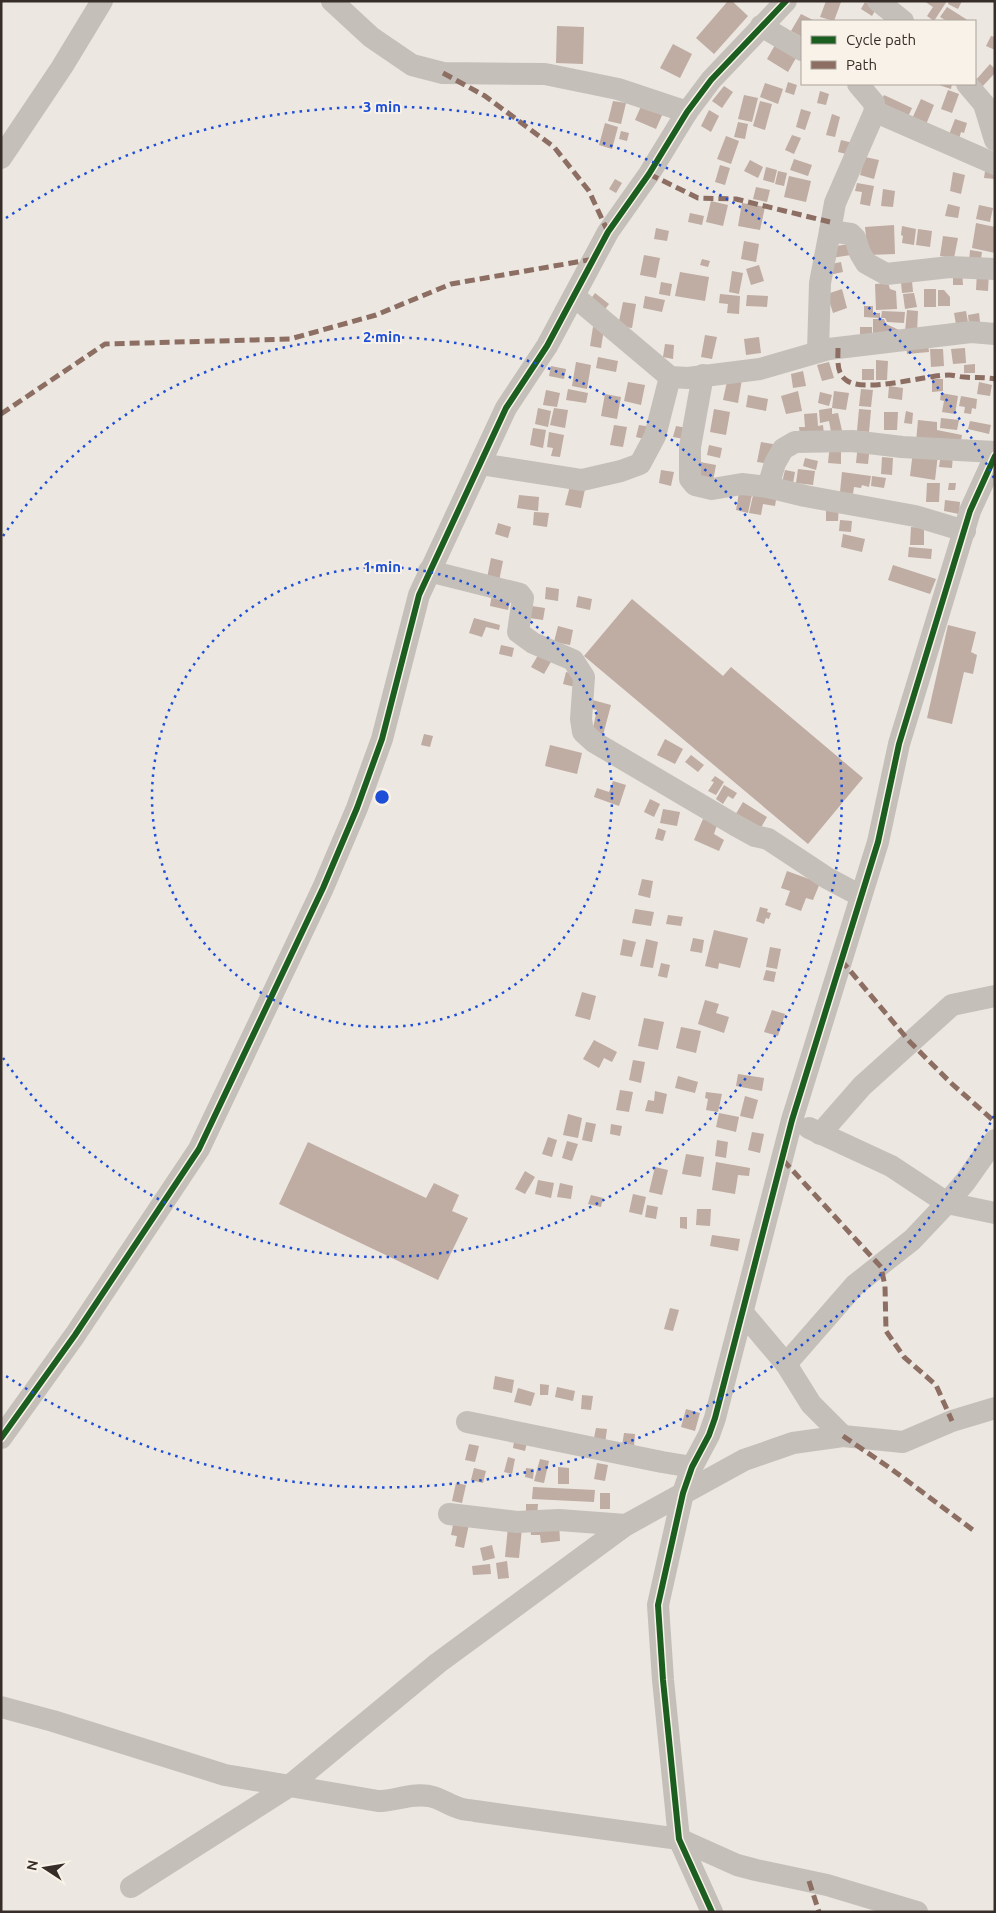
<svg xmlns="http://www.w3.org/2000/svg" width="996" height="1913" viewBox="0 0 996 1913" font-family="Ubuntu,sans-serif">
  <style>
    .building { fill: #bfaca3 }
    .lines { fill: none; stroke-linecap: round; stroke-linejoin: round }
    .minor { stroke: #c5bfba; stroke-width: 22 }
    .quiet { stroke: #8d6e63; stroke-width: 5; stroke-dasharray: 10 5; stroke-linecap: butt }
    .cycleway-casing { stroke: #f9f2e8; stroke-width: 9 }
    .cycleway { stroke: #1b5e20; stroke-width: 6 }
    .ring { fill: none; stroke: #1d4ed8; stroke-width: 2.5; stroke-dasharray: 2.5 5 }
    .centre { fill: #1d4ed8; stroke: #f9f2e8; stroke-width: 2.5 }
    .ring-label { font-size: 15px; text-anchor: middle; font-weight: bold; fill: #1d4ed8; stroke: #f9f2e8; stroke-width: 4; stroke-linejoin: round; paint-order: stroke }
  </style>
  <rect width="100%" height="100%" fill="#ece7e1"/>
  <g class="building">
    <path d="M728 1H732L748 16 714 54 696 38Z"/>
    <path d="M826 1 841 2 834 21 820 17Z"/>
    <path d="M924 1H947L934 21 927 16 933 7Z"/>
    <path d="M949 1H962L958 9 948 4Z"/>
    <path d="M865 2 876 9 872 16 861 9Z"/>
    <path d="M947 7 969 21H947L940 17Z"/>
    <path d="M801 14 815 21H802V37L791 31Z"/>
    <path d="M557 26 584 27 583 64 556 63Z"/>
    <path d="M991 36 995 37V50L986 46Z"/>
    <path d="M673 44 692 54 680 78 660 68Z"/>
    <path d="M775 45 796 58 788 72 767 59Z"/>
    <path d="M990 64 995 69V73L980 89 975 81Z"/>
    <path d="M788 82 797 85 794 95 785 92Z"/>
    <path d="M765 83 783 89 778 104 760 97Z"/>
    <path d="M936 84H952L951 89Z"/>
    <path d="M724 86 733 92 722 108 712 101Z"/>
    <path d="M948 90 959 94 952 113 941 109Z"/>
    <path d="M820 91 829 94 826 105 817 103Z"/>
    <path d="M744 95 758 98 752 122 738 119Z"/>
    <path d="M884 95 912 108 906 121 878 108Z"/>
    <path d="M921 99 934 105 925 127 911 121Z"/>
    <path d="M613 101 626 103 621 124 608 121Z"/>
    <path d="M760 101 772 104 765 130 753 126Z"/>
    <path d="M642 104 663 113 656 129 635 120Z"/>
    <path d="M801 109 811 112 805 130 796 127Z"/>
    <path d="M709 110 719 116 711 132 701 126Z"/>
    <path d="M832 114 840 117 835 137 826 135Z"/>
    <path d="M955 119 967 123 964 133 961 132 958 143 947 140Z"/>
    <path d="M738 122 748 124 745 139 734 137Z"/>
    <path d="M605 123 618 127 612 149 599 145Z"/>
    <path d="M621 131 629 133 627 141 619 139Z"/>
    <path d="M792 135 801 138 794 154 785 150Z"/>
    <path d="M726 136 739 141 731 164 717 159Z"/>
    <path d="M841 140 853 143 850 155 838 152Z"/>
    <path d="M865 157 879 160 874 179 860 175Z"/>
    <path d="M794 159 812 165 808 176 790 170Z"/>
    <path d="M750 160 763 167 758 178 744 171Z"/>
    <path d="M720 165 730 168 725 185 715 182Z"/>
    <path d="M986 165 995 167V179L984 178Z"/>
    <path d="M766 167 777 170 774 183 763 180Z"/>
    <path d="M778 171 787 173 784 186 775 184Z"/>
    <path d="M953 172 965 175 961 194 950 191Z"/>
    <path d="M789 176 811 181 806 202 784 197Z"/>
    <path d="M615 179 622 183 616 193 609 189Z"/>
    <path d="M857 183 874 186 870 206 860 204 862 192 855 191Z"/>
    <path d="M756 187 770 190 767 202 753 199Z"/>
    <path d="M883 189 895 191 893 207 881 206Z"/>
    <path d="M711 201 728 205 723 226 706 222Z"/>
    <path d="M742 203 765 207 760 230 738 226Z"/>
    <path d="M948 204 960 207 958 218 945 216Z"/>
    <path d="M979 205 993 208 990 222 976 219Z"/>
    <path d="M690 213 704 216 702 225 688 222Z"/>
    <path d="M976 223 995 227V253L972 248Z"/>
    <path d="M894 225 895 254 868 255 865 227Z"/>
    <path d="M902 226 916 229 914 245 902 243 903 236 901 235Z"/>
    <path d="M656 228 669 231 667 241 654 239Z"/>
    <path d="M918 229 932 231 930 247 916 245Z"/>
    <path d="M943 236 958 238 954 258 940 256Z"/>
    <path d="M744 241 759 244 756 262 741 259Z"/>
    <path d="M849 244 851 255 831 258 830 247Z"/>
    <path d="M970 250 982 252 980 265 969 263Z"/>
    <path d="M644 255 660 258 656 278 640 275Z"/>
    <path d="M702 259 710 261 708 267 700 265Z"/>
    <path d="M841 262 843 272 829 275 827 265Z"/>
    <path d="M759 265 764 281 751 285 746 269Z"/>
    <path d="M732 271 743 273 739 294 729 292Z"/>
    <path d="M680 272 709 277 705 301 675 296Z"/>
    <path d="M962 272 963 285H953V273Z"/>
    <path d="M977 272 989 273 988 291 976 290Z"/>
    <path d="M912 281 913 292 902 293 901 282Z"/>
    <path d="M661 282 672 284 670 296 659 294Z"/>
    <path d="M888 283 890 289 896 291 897 309 876 310 875 284Z"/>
    <path d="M842 289 847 308 833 313 827 294Z"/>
    <rect x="924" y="289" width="12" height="18"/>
    <path d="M938 290H944L950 297V306H938Z"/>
    <path d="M595 293 609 304 602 313 588 303Z"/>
    <path d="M914 293 917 307 905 309 903 294Z"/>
    <path d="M720 294 740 296 739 314 727 313 728 304 719 303Z"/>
    <path d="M747 295 768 296 767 307 746 306Z"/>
    <path d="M645 296 665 300 662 312 643 308Z"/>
    <path d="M623 302 636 304 632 328 618 326Z"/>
    <path d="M864 306H873V313H880V318L864 317Z"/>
    <path d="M907 310 918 311 917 332H905Z"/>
    <path d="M882 311 905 312 904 323 887 322 885 318H881Z"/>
    <path d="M966 311 969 328 957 330 954 313Z"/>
    <path d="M979 313 980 322 969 324 968 315Z"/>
    <path d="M873 319H884L886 324 899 330 873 336Z"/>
    <path d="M593 327 604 329 601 348 590 346Z"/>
    <path d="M860 327H872V340L860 341Z"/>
    <path d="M705 335 717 337 712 359 701 357Z"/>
    <path d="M759 337 761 353 746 355 744 339Z"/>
    <path d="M928 342 929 352 907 354 906 343Z"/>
    <path d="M665 344 674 345 673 359 663 357Z"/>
    <path d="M965 348 966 363 953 364 951 349Z"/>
    <path d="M930 349H943L944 366 931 367Z"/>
    <path d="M598 357 618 361 616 372 596 368Z"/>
    <path d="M876 360 888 361 887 380H876Z"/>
    <path d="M576 362 591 365 587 389 572 386Z"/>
    <path d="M829 362 834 378 822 381 817 365Z"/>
    <path d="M975 364V373H964V365Z"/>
    <path d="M551 366 566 369 564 379 549 376Z"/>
    <rect x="862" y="369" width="12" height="11"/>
    <path d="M803 371 806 386 793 388 791 374Z"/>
    <path d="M728 377 742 379 738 403 723 400Z"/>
    <path d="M932 379H943V391L932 392Z"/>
    <path d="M628 382 645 385 641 405 624 401Z"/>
    <path d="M979 382 992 385 990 396 977 394Z"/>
    <path d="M889 386 903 388 902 400 888 398Z"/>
    <path d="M568 389 588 393 586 403 566 400Z"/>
    <path d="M861 389 873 390 871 407 859 406Z"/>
    <path d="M546 390 560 393 557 407 543 405Z"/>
    <path d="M798 391 802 411 786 414 781 396Z"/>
    <path d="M834 391 849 393 846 410 832 408V414L838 413 843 435 832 437 829 421 820 423 819 410 832 408Z"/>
    <path d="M820 392 832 395 829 406 818 403Z"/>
    <path d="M941 393 958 396 955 414 942 412 944 401 940 400Z"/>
    <path d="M605 394 621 397 617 419 601 416Z"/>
    <path d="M748 395 768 399 766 411 746 407Z"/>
    <path d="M961 396 977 399 976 409 972 408 971 414 964 413 965 407 959 406Z"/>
    <path d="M538 408 551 411 548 427 535 424Z"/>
    <path d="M554 408 568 410 565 428 550 425Z"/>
    <path d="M714 409 730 412 726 435 710 432Z"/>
    <path d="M859 409 871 410 869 432 857 431Z"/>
    <path d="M906 411 913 413 912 424 904 423Z"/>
    <path d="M884 412H898L897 430H884Z"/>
    <path d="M817 413 818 426 823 425 824 434 800 435 799 427H805L804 414Z"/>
    <path d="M941 418 959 420 957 430 940 428Z"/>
    <path d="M918 420 937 422V430L962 435 960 446 916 442Z"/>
    <path d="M970 421 991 425 989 434 968 429Z"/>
    <path d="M614 425 627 427 623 447 610 445Z"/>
    <path d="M639 425 651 427 648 440 636 437Z"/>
    <path d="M676 426 687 428 684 439 673 437Z"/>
    <path d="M533 428 546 430 543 448 530 445Z"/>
    <path d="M549 432 564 435 560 457 551 456 553 448 547 447Z"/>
    <path d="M761 442 773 444 770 464 757 462Z"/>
    <path d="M830 444 841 445V464L828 463Z"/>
    <path d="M858 444 870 445 868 464 856 463Z"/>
    <path d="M709 445 722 448 720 458 707 455Z"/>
    <path d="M913 451 938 454 935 480 910 476Z"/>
    <path d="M941 453 953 454 952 468 939 467Z"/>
    <path d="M882 457 893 458 892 475 881 474Z"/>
    <path d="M805 458 818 461 816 470 803 466Z"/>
    <path d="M700 462 716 465 712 486 696 483Z"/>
    <path d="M798 469 815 471 813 485 796 483Z"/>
    <path d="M661 470 674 472 671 486 659 483Z"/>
    <path d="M785 470 795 472 792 489 781 487Z"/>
    <path d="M842 472 871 476 869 487 862 485 861 488 854 487 853 494 840 492Z"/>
    <path d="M872 476 886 478 884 488 871 486Z"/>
    <path d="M927 483H940L939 502H926Z"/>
    <path d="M949 483H956L955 490H948Z"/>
    <path d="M570 486 585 489 581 508 565 505Z"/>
    <path d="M740 487 753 490 748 513 736 510Z"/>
    <path d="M754 491 777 494 775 506 763 504 761 515 749 513Z"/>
    <path d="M519 495 539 497 538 511 517 508Z"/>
    <path d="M945 500 960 502 959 514 944 511Z"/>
    <path d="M826 503H839L838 521H826Z"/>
    <path d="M534 512 549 513 547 527 533 525Z"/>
    <path d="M840 520 852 521 851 532 839 531Z"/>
    <path d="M498 523 511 527 508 538 495 534Z"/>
    <path d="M911 527 924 528V545H910Z"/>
    <path d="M843 534 865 539 862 552 841 547Z"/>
    <path d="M909 547 932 549 931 559 908 557Z"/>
    <path d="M491 558 503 561 499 581 487 578Z"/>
    <path d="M893 565 936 579 930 594 888 580Z"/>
    <path d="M546 587 559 589 558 601 545 599Z"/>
    <path d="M492 594 511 598 508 610 490 606Z"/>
    <path d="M578 596 592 599 590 610 576 607Z"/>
    <path d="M632 599 723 676 731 667 863 778 808 844 584 656Z"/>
    <path d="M525 605 545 608 543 620 523 617Z"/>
    <path d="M474 618 500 625 499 630 486 627 482 637 469 633Z"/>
    <path d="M948 625 976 632 971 652 977 655 973 674 964 672 952 724 927 718Z"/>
    <path d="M558 626 573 630 570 645 554 642Z"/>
    <path d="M501 645 514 648 512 657 499 654Z"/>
    <path d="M540 652 552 660 544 674 531 667Z"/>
    <path d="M566 672 578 675 575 687 563 684Z"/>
    <path d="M589 699 611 705 603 735 592 732 597 710 587 708Z"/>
    <path d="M424 734 433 736 430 747 421 745Z"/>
    <path d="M665 739 683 749 675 764 657 755Z"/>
    <path d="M550 745 582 753 577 774 545 766Z"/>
    <path d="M691 755 704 765 698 772 685 762Z"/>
    <path d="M715 776 724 782 716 795 708 791 714 782 711 781Z"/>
    <path d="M613 781 626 785 619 806 594 797 597 788 609 792Z"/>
    <path d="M724 785 737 793 733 799 728 796 723 804 716 799Z"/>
    <path d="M650 799 660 804 654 817 644 812Z"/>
    <path d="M743 802 767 817 759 831 734 817Z"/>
    <path d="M663 809 680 812 677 826 660 823Z"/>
    <path d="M703 819 717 825 714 834 724 840 719 851 694 840Z"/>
    <path d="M658 828 666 831 663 841 655 839Z"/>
    <path d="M787 871 820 883 813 900 806 898 801 911 785 905 790 891 781 888Z"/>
    <path d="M642 879 653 881 650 898 638 895Z"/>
    <path d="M760 907 768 909 767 912 771 913 769 919 766 918 764 924 756 921Z"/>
    <path d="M635 909 654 912 651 926 632 923Z"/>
    <path d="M668 915 683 917 681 926 666 924Z"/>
    <path d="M714 930 748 938 740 968 719 963 718 969 705 966Z"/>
    <path d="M693 938 704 940 702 953 690 951Z"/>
    <path d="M623 939 636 942 632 957 620 955Z"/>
    <path d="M646 939 658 942 653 968 640 966Z"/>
    <path d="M770 947 781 949 777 969 766 967Z"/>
    <path d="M661 963 670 965 667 978 658 976Z"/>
    <path d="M766 970 776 972 774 982 763 980Z"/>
    <path d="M582 992 596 996 590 1020 575 1016Z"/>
    <path d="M705 1000 719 1004 716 1013 729 1017 724 1033 698 1024Z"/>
    <path d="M772 1010 785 1014 778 1036 764 1032Z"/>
    <path d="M644 1018 664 1022 658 1050 638 1046Z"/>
    <path d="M681 1027 701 1031 696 1053 676 1048Z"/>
    <path d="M594 1040 617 1052 612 1062 604 1058 599 1068 583 1059Z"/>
    <path d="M633 1060 645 1062 641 1083 629 1080Z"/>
    <path d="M738 1074 764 1078 762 1091 736 1086Z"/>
    <path d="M678 1076 698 1082 695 1093 675 1088Z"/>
    <path d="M620 1090 633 1092 629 1112 616 1110Z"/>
    <path d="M655 1091 667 1094 663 1114 645 1111 648 1100 654 1101Z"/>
    <path d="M706 1092 722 1094 718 1112 706 1110 708 1099 705 1098Z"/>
    <path d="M745 1096 758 1100 753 1119 740 1116Z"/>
    <path d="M719 1113 739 1117 736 1132 716 1127Z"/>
    <path d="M568 1114 582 1118 578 1138 563 1135Z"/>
    <path d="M586 1122 596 1124 592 1142 582 1140Z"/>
    <path d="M611 1124 622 1126 620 1136 610 1134Z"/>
    <path d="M752 1132 764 1134 760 1153 748 1150Z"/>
    <path d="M548 1137 557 1140 552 1157 542 1154Z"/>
    <path d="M717 1140 728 1142 726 1158 715 1156Z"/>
    <path d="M567 1141 578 1144 572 1161 562 1158Z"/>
    <path d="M308 1142 426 1198 434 1183 459 1195 452 1211 468 1218 438 1280 279 1204Z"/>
    <path d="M686 1154 704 1157 701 1177 682 1174Z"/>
    <path d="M716 1162 750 1168 749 1176 738 1175 735 1194 712 1190Z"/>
    <path d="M655 1167 668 1170 662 1195 649 1192Z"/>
    <path d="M525 1171 535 1177 525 1194 515 1189Z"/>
    <path d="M538 1180 554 1183 551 1198 535 1194Z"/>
    <path d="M560 1183 573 1186 571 1199 557 1197Z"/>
    <path d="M633 1194 646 1197 642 1215 629 1212Z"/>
    <path d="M591 1195 603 1198 601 1207 588 1204Z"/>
    <path d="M647 1205 658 1207 656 1219 645 1217Z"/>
    <path d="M697 1209H711L710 1226 696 1225Z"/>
    <path d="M680 1217H687V1229L680 1228Z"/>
    <path d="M712 1235 740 1239 738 1251 710 1246Z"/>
    <path d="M670 1308 679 1310 673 1331 664 1329Z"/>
    <path d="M495 1376 514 1380 512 1393 493 1389Z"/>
    <path d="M540 1384 549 1385 548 1395H540Z"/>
    <path d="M557 1387 575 1391 573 1401 555 1397Z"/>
    <path d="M518 1388 535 1393 531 1406 514 1402Z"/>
    <path d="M582 1395 593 1396 591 1410 581 1409Z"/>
    <path d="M686 1409 700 1413 695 1431 681 1427Z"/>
    <path d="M596 1428 607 1429 605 1444 593 1443Z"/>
    <path d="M624 1433 635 1434 634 1447 622 1446Z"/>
    <path d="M515 1436 528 1438 525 1451 513 1448Z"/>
    <path d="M469 1444 479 1446 475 1462 465 1460Z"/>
    <path d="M508 1457 515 1459 512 1474 504 1472Z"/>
    <path d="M540 1459 549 1461 544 1483 534 1481Z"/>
    <path d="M597 1463 608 1465 605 1481 594 1479Z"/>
    <path d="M558 1467 569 1468V1484H558Z"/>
    <path d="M474 1468 486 1471 483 1483 471 1480Z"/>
    <path d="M526 1468 534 1469 533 1479 525 1477Z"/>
    <path d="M456 1483 466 1485 462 1503 452 1501Z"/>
    <path d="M533 1487 595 1490 594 1502 532 1499Z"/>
    <rect x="600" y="1493" width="10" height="16"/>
    <path d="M526 1504H538L537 1517H526Z"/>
    <path d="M454 1520 469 1524 464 1548 455 1546 457 1536 451 1535Z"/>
    <path d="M559 1522 560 1541 541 1543 540 1535H531L530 1524Z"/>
    <path d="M508 1527 522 1528 519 1558 505 1557Z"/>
    <path d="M492 1545 495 1558 483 1561 480 1548Z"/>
    <path d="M507 1561 509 1578 498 1579 496 1563Z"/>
    <path d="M490 1564 491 1574 473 1575 472 1566Z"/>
  </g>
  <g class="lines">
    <g class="minor">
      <path d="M332 1 371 37 412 65 443 73 545 74 618 89 687 112"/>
      <path d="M878 1 903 21"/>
      <path d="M761 26 802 50"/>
      <path d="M858 84 874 103 875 111 885 116 995 164"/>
      <path d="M967 84 984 104 995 140"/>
      <path d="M875 111 835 203 830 231 851 234 855 238 860 253 866 263 886 274 950 267 995 269"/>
      <path d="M1 158 62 67 102 1"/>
      <path d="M574 296 670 377 688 378 760 369 829 349 971 332 995 334"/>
      <path d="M818 351 820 283 830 231"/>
      <path d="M703 375 690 447V479L695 485 712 489 742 484 768 487 805 496 915 516 965 531"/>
      <path d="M480 464 582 480 621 471 640 464 655 436 670 377"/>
      <path d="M768 487 775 463 783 449 795 442 852 441 902 447 995 452"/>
      <path d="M429 571 520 594 523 598 518 632 533 643 573 660 584 677 581 719 583 732 594 742 735 825 755 836 768 839 827 878 861 896"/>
      <path d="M809 1128 891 1166 947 1203 995 1213"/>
      <path d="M820 1134 862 1086 952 1005 995 996"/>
      <path d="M743 1313 786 1364 811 1404 843 1436"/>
      <path d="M786 1364 855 1285 912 1240 947 1203 965 1182 995 1140"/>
      <path d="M467 1422 662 1462 692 1467"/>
      <path d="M1 1438 75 1335 199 1149 323 888 357 808 382 739 419 595 506 408 547 346 608 232 649 174 687 112 711 80 786 1"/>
      <path d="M449 1514 517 1522 559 1520 626 1525"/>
      <path d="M1 1707 53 1721 225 1775 378 1801C396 1801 409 1793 429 1796 440 1798 449 1805 459 1808 464 1810 470 1810 475 1811L679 1839 737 1865 756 1870 827 1885 917 1912"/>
      <path d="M131 1887 288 1787 438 1663 626 1525 744 1460 793 1443 843 1436 903 1442 952 1421 995 1408"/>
      <path d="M712 1912 679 1839 663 1680 658 1605 683 1493 692 1467 709 1435 715 1418 792 1120 878 842 899 744 970 511 995 456"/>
    </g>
    <g class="quiet">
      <path d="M443 73 485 96 554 147 589 191 608 232"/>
      <path d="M649 174 698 198 736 199 830 222"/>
      <path d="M838 348C838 359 836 373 846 380 864 394 925 375 949 375 954 375 959 377 964 377 975 378 984 377 995 379"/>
      <path d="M1 414 105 344 290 339 376 315 451 284 594 259"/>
      <path d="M841 960 910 1042 951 1083 995 1122"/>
      <path d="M783 1160 881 1267 885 1286 886 1331 904 1357 936 1385 952 1421"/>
      <path d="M843 1436 890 1468 973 1530"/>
      <path d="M809 1881 819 1912"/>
    </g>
    <g class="cycleway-casing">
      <g id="cycleway">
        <path d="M1 1438 75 1335 199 1149 323 888 357 808 382 739 419 595 506 408 547 346 608 232 649 174 687 112 711 80 786 1"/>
        <path d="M712 1912 679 1839 663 1680 658 1605 683 1493 692 1467 709 1435 715 1418 792 1120 878 842 899 744 970 511 995 456"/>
      </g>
    </g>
    <use href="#cycleway" class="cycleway"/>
  </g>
  <g class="ring">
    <circle cx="382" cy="797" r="230"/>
    <path d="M3 536A460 460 0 1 1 3 1058"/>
    <path d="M994 1116A690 690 0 0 1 6 1376M6 218A690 690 0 0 1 994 478"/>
  </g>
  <circle cx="382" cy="797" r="8" class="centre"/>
  <g class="ring-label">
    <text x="382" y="112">3 min</text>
    <text x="382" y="342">2 min</text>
    <text x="382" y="572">1 min</text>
  </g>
  <rect width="996" height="1913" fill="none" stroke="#362d28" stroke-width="5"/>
  <rect x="801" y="20" width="175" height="65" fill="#f9f2e8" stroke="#aba39b"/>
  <rect x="811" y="36" width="25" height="8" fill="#1b5e20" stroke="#aba39b"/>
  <text x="846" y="45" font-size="15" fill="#362d28">Cycle path</text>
  <rect x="811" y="61" width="25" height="8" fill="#8d6e63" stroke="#aba39b"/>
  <text x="846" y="70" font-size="15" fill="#362d28">Path</text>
  <g transform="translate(45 1868) rotate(282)" stroke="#f9f2e8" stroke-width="4" paint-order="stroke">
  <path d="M0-4L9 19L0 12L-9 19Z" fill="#362d28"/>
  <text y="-8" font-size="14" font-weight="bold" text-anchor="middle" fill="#362d28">N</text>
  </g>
</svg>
